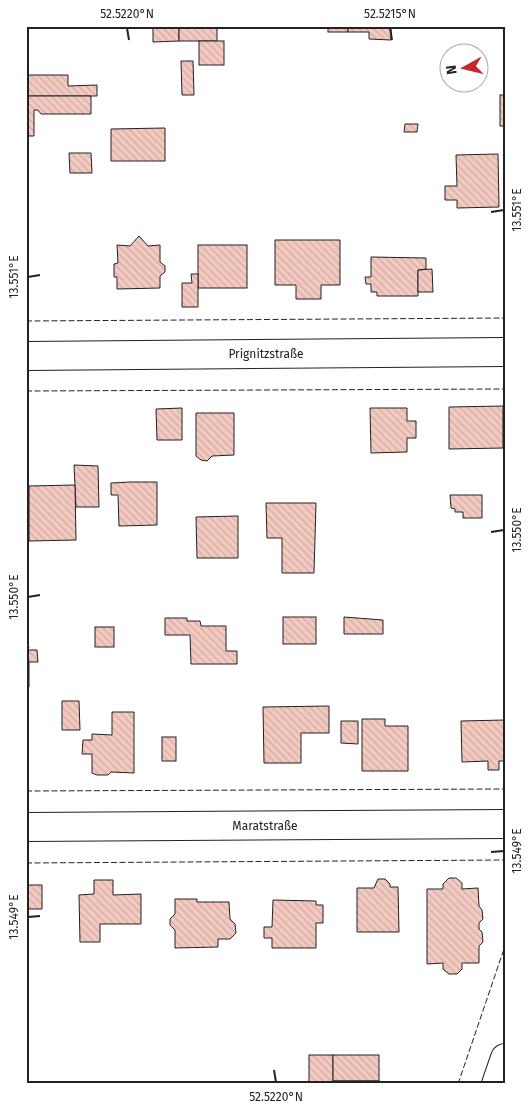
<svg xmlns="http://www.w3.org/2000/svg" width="531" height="1110" viewBox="0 0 531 1110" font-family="'Fira Sans',sans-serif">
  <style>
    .building { fill: url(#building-back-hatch); stroke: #222 }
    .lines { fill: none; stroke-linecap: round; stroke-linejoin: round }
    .minor-casing { stroke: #222; stroke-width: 30 }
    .minor { stroke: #fff; stroke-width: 28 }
    .fence { stroke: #222; stroke-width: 1; stroke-dasharray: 6 2.5; stroke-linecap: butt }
    .ticks { fill: none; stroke: #222; stroke-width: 2 }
    .labels { text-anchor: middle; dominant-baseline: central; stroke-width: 4; stroke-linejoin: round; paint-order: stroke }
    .street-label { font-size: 12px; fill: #222; stroke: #fff }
    .neatline { fill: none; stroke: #222; stroke-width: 2 }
    .ticks-label { font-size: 12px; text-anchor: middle; fill: #222 }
  </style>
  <defs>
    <pattern id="building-back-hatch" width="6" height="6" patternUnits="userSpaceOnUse" patternTransform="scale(1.25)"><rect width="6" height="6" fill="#f3c9c0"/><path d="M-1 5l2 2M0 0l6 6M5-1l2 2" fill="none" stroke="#d0aca5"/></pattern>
  </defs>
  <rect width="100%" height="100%" fill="#fff"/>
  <g class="building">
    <path d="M153 26H179V41L153 42Z"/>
    <rect x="179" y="26" width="38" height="15"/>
    <rect x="328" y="26" width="20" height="6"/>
    <path d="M348 26H391V40L369 39V32H348Z"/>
    <rect x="199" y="41" width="25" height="24"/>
    <path d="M181 61H193L194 95H182Z"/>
    <path d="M28 75H68V86L97 85V96H26Z"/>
    <rect x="500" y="95" width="5" height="31"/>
    <path d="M26 96H91V114H41L38 110H34V136H26Z"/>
    <path d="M405 124H418L417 132H404Z"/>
    <path d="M165 128V161H111V129Z"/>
    <path d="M69 153H91L92 173H70Z"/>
    <path d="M498 154 499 207 457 208V200H445V186H457L456 155Z"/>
    <path d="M139 236 148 246 160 245V262L165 266V272L160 276V288L117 289V277H114V264L118 263 117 245 130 246Z"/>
    <path d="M275 240H340V285H321V299H296V285H275Z"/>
    <rect x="198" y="245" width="49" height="43"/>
    <path d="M371 257 426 258V269L418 270V296H377V292H371V284H366L365 277H371Z"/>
    <path d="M432 269 433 292H418V270Z"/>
    <path d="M191 274H198V307H182V283H192Z"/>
    <path d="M503 406V448L449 449V407Z"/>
    <path d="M182 408V440H157L156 409Z"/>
    <path d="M370 408H407V421H416V438H407V452L371 453Z"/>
    <path d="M196 413H234V455L212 456 207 461 201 460 196 456Z"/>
    <path d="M74 465 98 466 99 507H76Z"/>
    <path d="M130 482H157V525L119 526 118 495H111V483Z"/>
    <path d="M75 485 76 540 29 541V486Z"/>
    <path d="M450 495H482V518H463V512H455V509L451 508Z"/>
    <path d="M266 503H316L314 573H282V538H267Z"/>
    <path d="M238 516V558H197L196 517Z"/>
    <rect x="283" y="617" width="33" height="27"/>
    <path d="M344 617 383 620V634H344Z"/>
    <path d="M165 618H187V621H200L201 626H226V651H237V664H191L190 635H165Z"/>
    <rect x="95" y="627" width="19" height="20"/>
    <path d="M26 647H29L28 650H37L38 662H29V687H26Z"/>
    <path d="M62 701H79L80 730H62Z"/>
    <path d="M329 706V733H301V763H264L263 707Z"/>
    <path d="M112 712H134V773L111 772 108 775H97L92 773V754H82L83 740H92V734L112 735Z"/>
    <path d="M362 719H385V726H408V771H362Z"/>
    <path d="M505 720V761H499V770H488V761L462 762 461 721Z"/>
    <path d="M341 721H358V744L341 743Z"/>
    <rect x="162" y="737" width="14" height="24"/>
    <path d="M449 878H456L462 883V889L478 888 479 906 482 910 483 919 479 923V929L482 932 483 942 479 946V963H462V969L457 974H449L443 969V963L427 964V889H443V884Z"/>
    <path d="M378 879H385L390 884V887H398L399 932H357V888H374Z"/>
    <path d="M94 880H113V895L141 894V924H100V942H80L79 895 94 894Z"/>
    <path d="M26 885H42V909H28V942H26Z"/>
    <path d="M175 899H197V902H229L230 919 235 924 236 933 230 939H218V947L175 948V930L170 925V919L175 914Z"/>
    <path d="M273 900 316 901V905H323V923H316V948H272V938H264V927H272Z"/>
    <rect x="309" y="1055" width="24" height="29"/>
    <rect x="333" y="1055" width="46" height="26"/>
    <rect x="333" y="1081" width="46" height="3"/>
  </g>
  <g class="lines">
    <g class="minor-casing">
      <g id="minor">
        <path d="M26 356 505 352"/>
        <path d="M26 827 505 824"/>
        <path d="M496 1084 505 1058"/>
      </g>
    </g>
    <use href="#minor" class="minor"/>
    <g class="fence">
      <path d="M26 321 505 318"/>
      <path d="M26 391 505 389"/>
      <path d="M26 791 505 789"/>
      <path d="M26 863 505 860"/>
      <path d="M458 1084 505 946"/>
    </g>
  </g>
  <path class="ticks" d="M127 28 129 40M390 28 392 40M491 212 504 210M28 277 40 275M491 532 504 530M28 597 40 595M491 852 504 851M28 917 40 916M274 1070 276 1082"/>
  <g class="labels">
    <g class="street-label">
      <text x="266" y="354">Prignitzstraße</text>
      <text x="265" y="826">Maratstraße</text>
    </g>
  </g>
  <rect width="531" height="1110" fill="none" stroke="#ffffff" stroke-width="55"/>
  <g transform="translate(464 68) rotate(262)"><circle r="24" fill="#ffffff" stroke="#a7a7a7"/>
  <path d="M0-4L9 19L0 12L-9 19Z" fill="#c62828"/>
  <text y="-8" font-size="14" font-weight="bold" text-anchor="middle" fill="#222222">N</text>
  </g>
  <rect x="28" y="28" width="476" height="1054" class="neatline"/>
  <g class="ticks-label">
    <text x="127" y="18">52.5220°N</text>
    <text x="390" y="18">52.5215°N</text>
    <text transform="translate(517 210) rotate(-90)" y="4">13.551°E</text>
    <text transform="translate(14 277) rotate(-90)" y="4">13.551°E</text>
    <text transform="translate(517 530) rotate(-90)" y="4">13.550°E</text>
    <text transform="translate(14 597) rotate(-90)" y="4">13.550°E</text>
    <text transform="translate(517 851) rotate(-90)" y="4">13.549°E</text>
    <text transform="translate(14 917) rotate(-90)" y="4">13.549°E</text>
    <text x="276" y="1101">52.5220°N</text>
  </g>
</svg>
